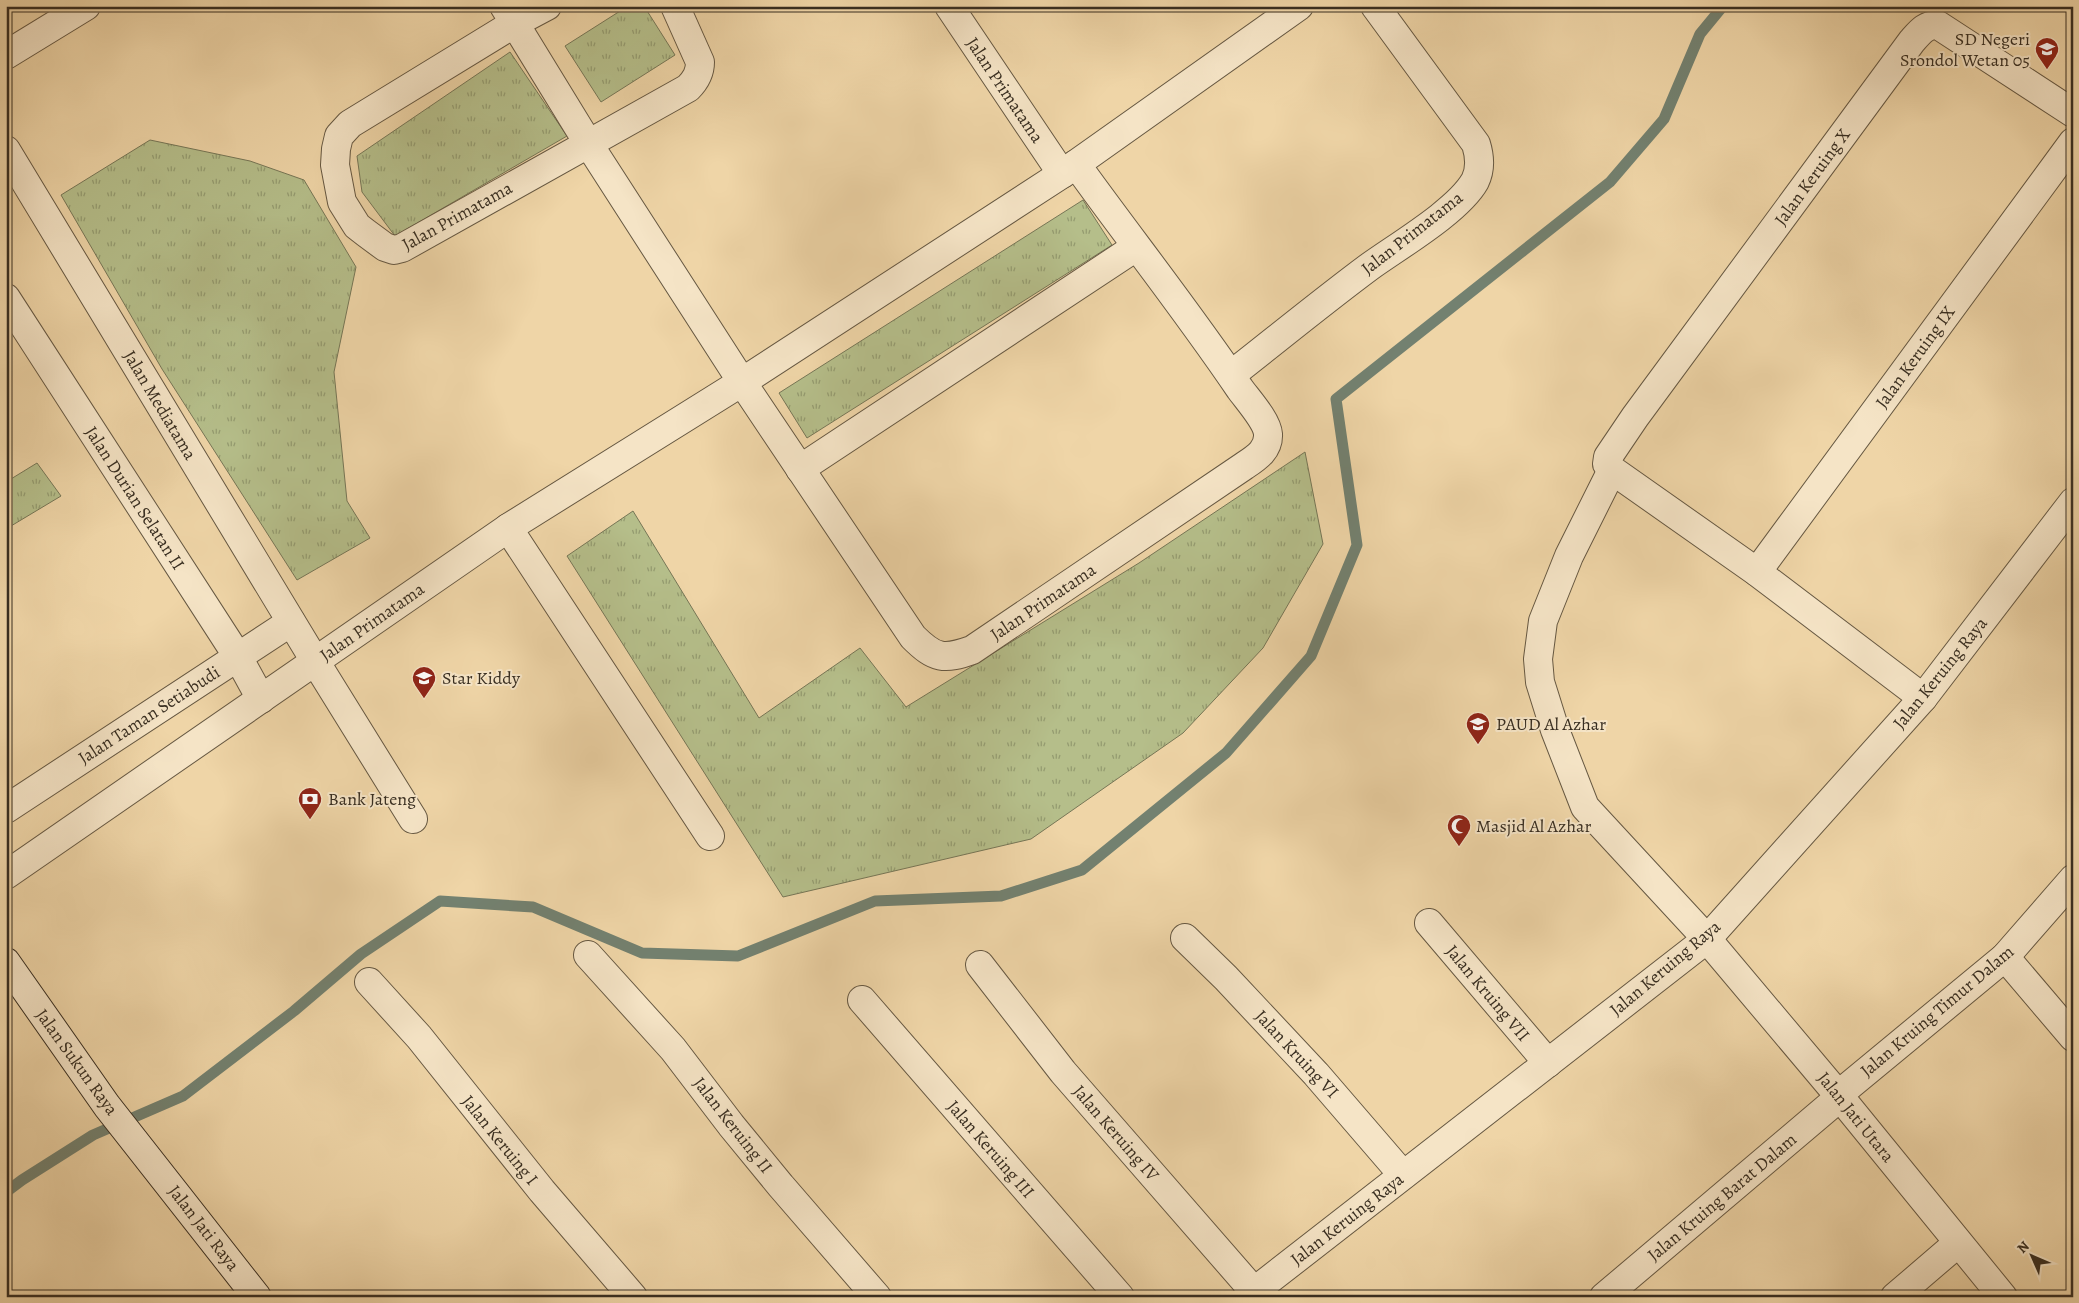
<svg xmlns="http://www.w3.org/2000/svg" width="2079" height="1303" viewBox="0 0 2079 1303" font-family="Alegreya,serif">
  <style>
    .grass { fill: url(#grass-tufts); stroke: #767656 }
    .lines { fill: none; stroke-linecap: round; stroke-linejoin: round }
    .stream { stroke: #738170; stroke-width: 11 }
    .street-casing { stroke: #665842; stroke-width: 30 }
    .secondary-casing { stroke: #382e21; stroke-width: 30 }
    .street { stroke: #f5e4c6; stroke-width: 28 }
    .secondary { stroke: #f5e4c6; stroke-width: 28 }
    .labels { text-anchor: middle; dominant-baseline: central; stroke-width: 4; stroke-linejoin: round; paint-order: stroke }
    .poi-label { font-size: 18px; fill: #382e21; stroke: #f5e4c6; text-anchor: start }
    .street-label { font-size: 18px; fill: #382e21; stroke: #f5e4c6 }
  </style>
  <defs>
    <pattern id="grass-tufts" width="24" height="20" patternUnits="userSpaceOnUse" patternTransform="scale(1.25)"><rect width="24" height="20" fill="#b5be8a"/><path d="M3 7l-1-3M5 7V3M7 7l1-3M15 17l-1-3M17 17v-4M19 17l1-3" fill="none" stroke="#949b70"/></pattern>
  </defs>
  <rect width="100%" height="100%" fill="#efd5a7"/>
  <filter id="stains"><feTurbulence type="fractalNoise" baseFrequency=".004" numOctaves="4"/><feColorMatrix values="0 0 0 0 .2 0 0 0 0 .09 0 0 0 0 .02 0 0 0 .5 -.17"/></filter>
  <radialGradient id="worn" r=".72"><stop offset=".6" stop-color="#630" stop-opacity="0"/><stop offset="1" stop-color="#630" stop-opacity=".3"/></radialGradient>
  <g class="grass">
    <path d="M628 6H644L675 55 601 102 565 46Z"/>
    <path d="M510 52 567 136 395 236 362 192 357 156Z"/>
    <path d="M150 140 250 161 304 180 356 267 334 372 347 501 370 538 297 580 162 369 61 195Z"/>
    <path d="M1083 200 1112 245 807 438 779 393Z"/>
    <path d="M1305 452 1323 544 1263 648 1183 733 1031 839 783 897 567 556 633 511 759 718 860 648 906 707 1139 563Z"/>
    <path d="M37 463 61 496 6 529V482Z"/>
  </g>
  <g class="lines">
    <path class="stream" d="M6 1192 22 1180 93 1135 183 1096 294 1011 361 954 440 901 533 907 642 953 738 956 875 901 1001 896 1082 870 1226 753 1311 656 1357 545 1336 399 1610 182 1664 119 1700 34 1723 6"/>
    <g class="street-casing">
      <g id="street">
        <path d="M504 6 588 143 742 382 913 637C935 659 944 660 972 650L1244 466C1256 458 1269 450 1268 434 1267 421 1248 400 1240 389 1188 312 1130 239 1076 164"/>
        <path d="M547 6 515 23 350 124 339 136 336 149 335 165 342 202 357 226 366 233 385 247 394 250 402 248 688 88C696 80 700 73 700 62L675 6"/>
        <path d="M949 6 1062 174"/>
        <path d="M6 55 86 6"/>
        <path d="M6 150 315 661 413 819"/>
        <path d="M6 298 238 657 261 699"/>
        <path d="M1231 375C1277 339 1322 302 1369 267 1398 246 1458 211 1475 181 1481 169 1480 157 1476 144L1375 6"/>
        <path d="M800 469 1136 247"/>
        <path d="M1612 470 1569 556 1543 621 1538 659 1540 682 1555 730 1585 807 1707 939 1840 1097 2003 1297"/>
        <path d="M508 528 710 836"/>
        <path d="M1757 572 2073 142"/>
        <path d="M1923 698 1757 572 1612 470 1607 464 1608 457 1635 417 1912 41C1920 32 1926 24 1938 25L2073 113"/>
        <path d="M6 809 291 622"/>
        <path d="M6 875 508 528 742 382 1062 174 1299 6"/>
        <path d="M1429 923 1548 1063"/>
        <path d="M1185 938 1226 978 1316 1074 1403 1175"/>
        <path d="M588 955 673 1049 731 1125 781 1186 877 1297"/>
        <path d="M2005 957 2073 1037"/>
        <path d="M980 965 1063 1072 1259 1297"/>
        <path d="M369 982 419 1037 542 1191 633 1297"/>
        <path d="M862 1000 1120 1297"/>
        <path d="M1838 1095 2005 957 2073 879"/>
        <path d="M1247 1297 1707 939 1923 698 2073 502"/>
        <path d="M1604 1297 1840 1097"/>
        <path d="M1895 1297 1958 1243"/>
      </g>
    </g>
    <g class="secondary-casing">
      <path id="secondary" d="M6 962 107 1106 257 1297"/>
    </g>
    <use href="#street" class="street"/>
    <use href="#secondary" class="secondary"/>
  </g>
  <defs>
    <g id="school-pin" transform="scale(1.25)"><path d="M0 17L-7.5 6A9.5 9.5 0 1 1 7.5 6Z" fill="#8f2418" stroke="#f5e4c6"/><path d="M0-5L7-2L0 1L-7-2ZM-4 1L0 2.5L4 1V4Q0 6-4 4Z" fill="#fff"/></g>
    <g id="bank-pin" transform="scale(1.25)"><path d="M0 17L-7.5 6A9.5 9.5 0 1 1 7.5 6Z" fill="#8f2418" stroke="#f5e4c6"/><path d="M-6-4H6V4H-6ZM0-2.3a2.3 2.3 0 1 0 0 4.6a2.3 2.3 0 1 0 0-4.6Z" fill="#fff"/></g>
    <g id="mosque-pin" transform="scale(1.25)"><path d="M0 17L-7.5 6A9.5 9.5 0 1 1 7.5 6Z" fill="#8f2418" stroke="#f5e4c6"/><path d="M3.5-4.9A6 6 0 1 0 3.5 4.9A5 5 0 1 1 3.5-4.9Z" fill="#fff"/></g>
  </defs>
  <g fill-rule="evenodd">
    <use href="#school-pin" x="2047" y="49"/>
    <use href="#school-pin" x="424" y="678"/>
    <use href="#school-pin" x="1478" y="724"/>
    <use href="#bank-pin" x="310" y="799"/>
    <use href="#mosque-pin" x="1459" y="826"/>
  </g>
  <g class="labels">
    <g class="poi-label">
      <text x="2030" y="39" text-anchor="end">SD Negeri<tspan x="2030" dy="21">Srondol Wetan 05</tspan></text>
      <text x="442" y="678">Star Kiddy</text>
      <text x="1496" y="724">PAUD Al Azhar</text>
      <text x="328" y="799">Bank Jateng</text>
      <text x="1476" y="826">Masjid Al Azhar</text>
    </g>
    <g class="street-label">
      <text transform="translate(1005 90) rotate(56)">Jalan Primatama</text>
      <text transform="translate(1812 177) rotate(-54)">Jalan Keruing X</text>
      <text transform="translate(457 216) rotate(-29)">Jalan Primatama</text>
      <text transform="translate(1412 233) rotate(-38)">Jalan Primatama</text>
      <text transform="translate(1915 357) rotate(-54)">Jalan Keruing IX</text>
      <text transform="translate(160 405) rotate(59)">Jalan Mediatama</text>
      <text transform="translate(135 498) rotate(57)">Jalan Durian Selatan II</text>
      <text transform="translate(1043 602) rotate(-34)">Jalan Primatama</text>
      <text transform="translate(372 622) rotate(-35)">Jalan Primatama</text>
      <text transform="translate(1940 673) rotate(-51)">Jalan Keruing Raya</text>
      <text transform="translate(149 715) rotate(-33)">Jalan Taman Setiabudi</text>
      <text transform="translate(1665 968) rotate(-40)">Jalan Keruing Raya</text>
      <text transform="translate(1488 993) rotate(50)">Jalan Kruing VII</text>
      <text transform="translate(1937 1011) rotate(-40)">Jalan Kruing Timur Dalam</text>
      <text transform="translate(1297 1054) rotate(47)">Jalan Kruing VI</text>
      <text transform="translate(77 1062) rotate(54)">Jalan Sukun Raya</text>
      <text transform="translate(1856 1117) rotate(51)">Jalan Jati Utara</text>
      <text transform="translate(733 1125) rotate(52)">Jalan Keruing II</text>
      <text transform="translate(1116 1133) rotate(49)">Jalan Keruing IV</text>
      <text transform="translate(500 1140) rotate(51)">Jalan Keruing I</text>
      <text transform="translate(991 1149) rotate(49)">Jalan Keruing III</text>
      <text transform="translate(1722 1197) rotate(-40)">Jalan Kruing Barat Dalam</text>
      <text transform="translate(1347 1219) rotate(-38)">Jalan Keruing Raya</text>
      <text transform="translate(204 1228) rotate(52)">Jalan Jati Raya</text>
    </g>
  </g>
  <rect width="2079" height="1303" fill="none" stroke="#efd5a7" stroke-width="25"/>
  <rect x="8" y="8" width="2064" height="1288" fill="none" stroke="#382e21" stroke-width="2.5"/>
  <rect x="12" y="12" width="2054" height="1278" fill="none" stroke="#382e21"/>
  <g transform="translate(2032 1256) rotate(315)" stroke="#f5e4c6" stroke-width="4" paint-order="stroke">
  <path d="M0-4L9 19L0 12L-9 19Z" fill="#382e21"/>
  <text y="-8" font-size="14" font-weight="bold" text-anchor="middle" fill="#382e21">N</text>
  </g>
  <rect width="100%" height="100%" filter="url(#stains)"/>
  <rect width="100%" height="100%" fill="url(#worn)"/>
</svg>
